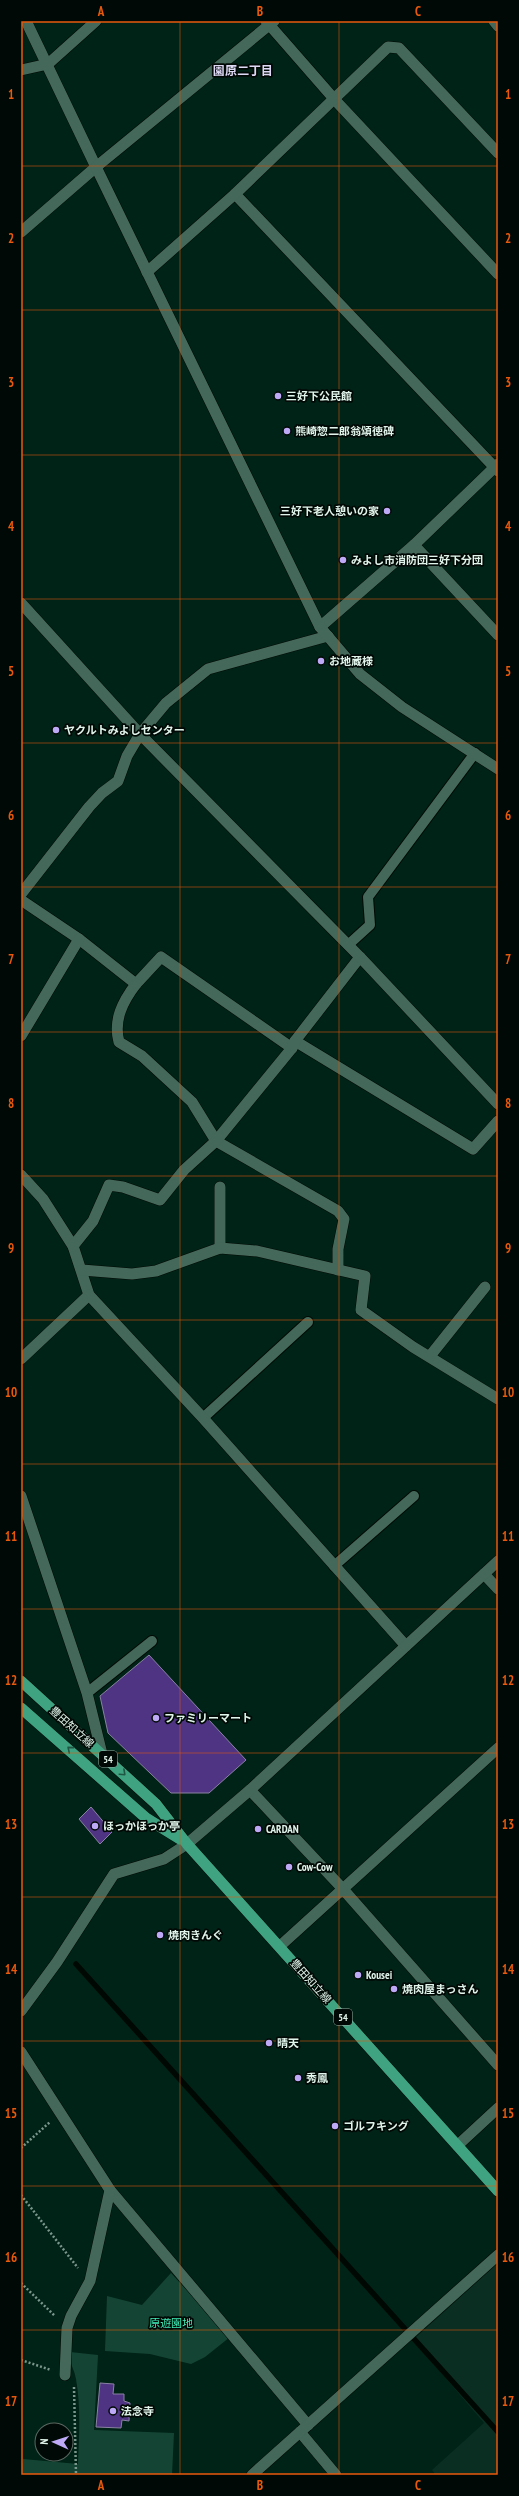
<svg xmlns="http://www.w3.org/2000/svg" width="519" height="2496" viewBox="0 0 519 2496" font-family="'PT Sans Narrow','Noto Sans JP',sans-serif">
  <style>
    .built { fill: #0a2e22 }
    .green { fill: #144534 }
    .lines { fill: none; stroke-linecap: round; stroke-linejoin: round }
    .stream { stroke: #000804; stroke-width: 5.5 }
    .building { fill: #4f3483; stroke: #8982a1 }
    .service-casing { stroke: #000a04; stroke-width: 12 }
    .minor-casing { stroke: #000a04; stroke-width: 12 }
    .tertiary-casing { stroke: #000a04; stroke-width: 12 }
    .primary-casing { stroke: #000a04; stroke-width: 12 }
    .path { stroke: #7b968b; stroke-width: 2.5; stroke-dasharray: 2 2; stroke-linecap: butt }
    .service { stroke: #44685a; stroke-width: 10 }
    .minor { stroke: #44685a; stroke-width: 11 }
    .tertiary { stroke: #44685a; stroke-width: 11 }
    .primary { stroke: #3fa382; stroke-width: 11 }
    .oneway { stroke: #205644 }
    .grid { fill: none; stroke: #e8590c; stroke-width: 1; stroke-opacity: 0.55 }
    .poi-dot { fill: #bda9f5; stroke: #000905; stroke-width: 1.5 }
    .labels { text-anchor: middle; dominant-baseline: central; stroke-width: 3.5; stroke-linejoin: round; paint-order: stroke }
    .shield { fill: #000905; stroke: #9daea6; stroke-width: 1 }
    .shield-label { font-size: 10px; font-weight: bold; fill: #e0f4eb }
    .poi-label { font-size: 11px; font-weight: bold; fill: #e0f4eb; stroke: #000905; text-anchor: start }
    .street-label { font-size: 11px; fill: #e0f4eb; stroke: #000905 }
    .park-label { font-size: 11px; fill: #40eeb8; stroke: #000905 }
    .neighbourhood-label { font-size: 12px; font-weight: bold; fill: #ded8f5; stroke: #000905 }
    .neatline { fill: none; stroke: #e8590c; stroke-width: 1.5 }
    .grid-label { font-size: 13px; text-anchor: middle; font-weight: bold; fill: #e8590c }
  </style>
  <rect width="100%" height="100%" fill="#002317"/>
  <path class="built" d="M498 2263V2475H436L432 2470 484 2423 413 2340Z"/>
  <g class="green">
    <path d="M171 2273 230 2337 205 2357 191 2364 150 2354 105 2351 107 2296 142 2305Z"/>
    <path d="M70 2352 98 2355 94 2430 174 2433 172 2475H21L23 2459 78 2464C79 2436 81 2407 76 2379 74 2367 70 2367 70 2352Z"/>
  </g>
  <g class="lines">
    <path class="stream" d="M76 1964 498 2432"/>
  </g>
  <g class="building">
    <path d="M149 1655 246 1760 209 1793H171L108 1733 100 1696Z"/>
    <path d="M91 1807 112 1832 100 1844 79 1819Z"/>
    <path d="M100 2383 114 2384 113 2394H124V2401L130 2403 129 2421 122 2420 121 2428 96 2427Z"/>
  </g>
  <g class="lines">
    <g class="service-casing">
      <g id="service">
        <path d="M348 945 370 925 368 897 475 753"/>
        <path d="M203 1418 308 1322"/>
        <path d="M334 1566 414 1496"/>
        <path d="M87 1693 152 1641"/>
      </g>
    </g>
    <g class="minor-casing">
      <g id="minor">
        <path d="M266 21 335 100 498 274"/>
        <path d="M21 70 48 64 96 21"/>
        <path d="M235 194 498 471"/>
        <path d="M21 232 96 167 26 21"/>
        <path d="M147 272 235 194 388 47 399 48 498 153"/>
        <path d="M414 545 498 635"/>
        <path d="M320 627 414 545 498 464"/>
        <path d="M21 894 89 807 102 793 118 781 127 756 140 734 166 703 208 669 328 636"/>
        <path d="M21 900 79 939 136 984 161 957 292 1048"/>
        <path d="M136 984C123 1001 113 1020 119 1042L142 1056 192 1102 216 1141 338 1211 344 1219 338 1249V1270"/>
        <path d="M21 1036 79 939"/>
        <path d="M295 1041 473 1149 498 1121"/>
        <path d="M21 1175 43 1199 73 1246 89 1295 203 1418 406 1646"/>
        <path d="M73 1246 93 1221 109 1185 123 1187 160 1200 184 1170 216 1141 292 1048 295 1041 360 957"/>
        <path d="M220 1248V1187"/>
        <path d="M82 1270 132 1274 156 1271 220 1248 257 1251 365 1276 361 1310 413 1347 498 1399"/>
        <path d="M430 1356 485 1287"/>
        <path d="M21 1359 89 1295"/>
        <path d="M21 1496 87 1693 102 1754"/>
        <path d="M484 1574 498 1589"/>
        <path d="M250 1790 342 1888 498 2065"/>
        <path d="M280 1946 498 1748"/>
        <path d="M21 2011 57 1962 114 1874 164 1859 187 1844"/>
        <path d="M21 2052 110 2190 308 2425"/>
        <path d="M458 2145 498 2108"/>
        <path d="M65 2375 67 2328 71 2316 90 2281 110 2190"/>
        <path d="M300 2432 336 2475"/>
        <path d="M252 2475 498 2255"/>
      </g>
    </g>
    <g class="tertiary-casing">
      <g id="tertiary">
        <path d="M274 21 96 167 320 627 360 674 402 707 498 769"/>
        <path d="M494 21 498 26"/>
        <path d="M21 603 140 734 360 957 498 1104"/>
        <path d="M187 1844 250 1790 498 1561"/>
      </g>
    </g>
    <g class="primary-casing">
      <g id="primary">
        <path d="M21 1681 156 1804 187 1844 498 2191"/>
        <path d="M21 1708 146 1818 180 1839"/>
      </g>
    </g>
    <g class="path">
      <path d="M21 2148 50 2122"/>
      <path d="M21 2195 78 2268"/>
      <path d="M21 2283 55 2316"/>
      <path d="M21 2360 51 2370"/>
      <path d="M74 2387 76 2475"/>
    </g>
    <use href="#service" class="service"/>
    <use href="#minor" class="minor"/>
    <use href="#tertiary" class="tertiary"/>
    <use href="#primary" class="primary"/>
  </g>
  <defs><path id="oneway-chevron" d="M-2-3.5L2.5 0L-2 3.5" fill="none" stroke-width="1.6" stroke-linecap="round" stroke-linejoin="round"/></defs>
  <g class="oneway">
    <use href="#oneway-chevron" transform="translate(70 1749) rotate(-140)"/>
    <use href="#oneway-chevron" transform="translate(123 1773) rotate(43)"/>
  </g>
  <path class="grid" d="M180 21V2475M339 21V2475M21 166H498M21 310H498M21 455H498M21 599H498M21 743H498M21 887H498M21 1032H498M21 1176H498M21 1320H498M21 1464H498M21 1609H498M21 1753H498M21 1897H498M21 2041H498M21 2186H498M21 2330H498"/>
  <g class="poi-dot">
    <circle cx="278" cy="396" r="4"/>
    <circle cx="287" cy="431" r="4"/>
    <circle cx="387" cy="511" r="4"/>
    <circle cx="343" cy="560" r="4"/>
    <circle cx="321" cy="661" r="4"/>
    <circle cx="56" cy="730" r="4"/>
    <circle cx="156" cy="1718" r="4"/>
    <circle cx="95" cy="1826" r="4"/>
    <circle cx="258" cy="1829" r="4"/>
    <circle cx="289" cy="1867" r="4"/>
    <circle cx="160" cy="1935" r="4"/>
    <circle cx="358" cy="1975" r="4"/>
    <circle cx="394" cy="1989" r="4"/>
    <circle cx="269" cy="2043" r="4"/>
    <circle cx="298" cy="2078" r="4"/>
    <circle cx="335" cy="2126" r="4"/>
    <circle cx="113" cy="2411" r="4"/>
  </g>
  <g class="labels">
    <g class="shield">
      <rect x="99" y="1751" width="18" height="16" rx="3"/>
      <rect x="334" y="2009" width="18" height="16" rx="3"/>
    </g>
    <g class="shield-label">
      <text x="108" y="1759">54</text>
      <text x="343" y="2017">54</text>
    </g>
    <g class="poi-label">
      <text x="286" y="396">三好下公民館</text>
      <text x="295" y="431">熊崎惣二郎翁頌徳碑</text>
      <text x="379" y="511" text-anchor="end">三好下老人憩いの家</text>
      <text x="351" y="560">みよし市消防団三好下分団</text>
      <text x="329" y="661">お地蔵様</text>
      <text x="64" y="730">ヤクルトみよしセンター</text>
      <text x="164" y="1718">ファミリーマート</text>
      <text x="103" y="1826">ほっかほっか亭</text>
      <text x="266" y="1829">CARDAN</text>
      <text x="297" y="1867">Cow-Cow</text>
      <text x="168" y="1935">焼肉きんぐ</text>
      <text x="366" y="1975">Kousei</text>
      <text x="402" y="1989">焼肉屋まっさん</text>
      <text x="277" y="2043">晴天</text>
      <text x="306" y="2078">秀鳳</text>
      <text x="343" y="2126">ゴルフキング</text>
      <text x="121" y="2411">法念寺</text>
    </g>
    <g class="street-label">
      <text transform="translate(72 1727) rotate(42)">豊田知立線</text>
      <text transform="translate(311 1981) rotate(48)">豊田知立線</text>
    </g>
    <g class="park-label">
      <text x="171" y="2323">原遊園地</text>
    </g>
    <g class="neighbourhood-label">
      <text x="243" y="70">園原二丁目</text>
    </g>
  </g>
  <rect width="519" height="2496" fill="none" stroke="#000905" stroke-width="44"/>
  <g transform="translate(54 2442) rotate(273)"><circle r="19" fill="#000905" stroke="#5a6761"/>
  <path d="M0-3L7 15L0 10L-7 15Z" fill="#bda9f5"/>
  <text y="-6" font-size="11" font-weight="bold" text-anchor="middle" fill="#e0f4eb">N</text>
  </g>
  <rect x="22" y="22" width="475" height="2452" class="neatline"/>
  <g class="grid-label">
    <text x="101" y="16">A</text>
    <text x="260" y="16">B</text>
    <text x="418" y="16">C</text>
    <text x="11" y="99">1</text>
    <text x="508" y="99">1</text>
    <text x="11" y="243">2</text>
    <text x="508" y="243">2</text>
    <text x="11" y="387">3</text>
    <text x="508" y="387">3</text>
    <text x="11" y="531">4</text>
    <text x="508" y="531">4</text>
    <text x="11" y="676">5</text>
    <text x="508" y="676">5</text>
    <text x="11" y="820">6</text>
    <text x="508" y="820">6</text>
    <text x="11" y="964">7</text>
    <text x="508" y="964">7</text>
    <text x="11" y="1108">8</text>
    <text x="508" y="1108">8</text>
    <text x="11" y="1253">9</text>
    <text x="508" y="1253">9</text>
    <text x="11" y="1397">10</text>
    <text x="508" y="1397">10</text>
    <text x="11" y="1541">11</text>
    <text x="508" y="1541">11</text>
    <text x="11" y="1685">12</text>
    <text x="508" y="1685">12</text>
    <text x="11" y="1829">13</text>
    <text x="508" y="1829">13</text>
    <text x="11" y="1974">14</text>
    <text x="508" y="1974">14</text>
    <text x="11" y="2118">15</text>
    <text x="508" y="2118">15</text>
    <text x="11" y="2262">16</text>
    <text x="508" y="2262">16</text>
    <text x="11" y="2406">17</text>
    <text x="508" y="2406">17</text>
    <text x="101" y="2490">A</text>
    <text x="260" y="2490">B</text>
    <text x="418" y="2490">C</text>
  </g>
</svg>
